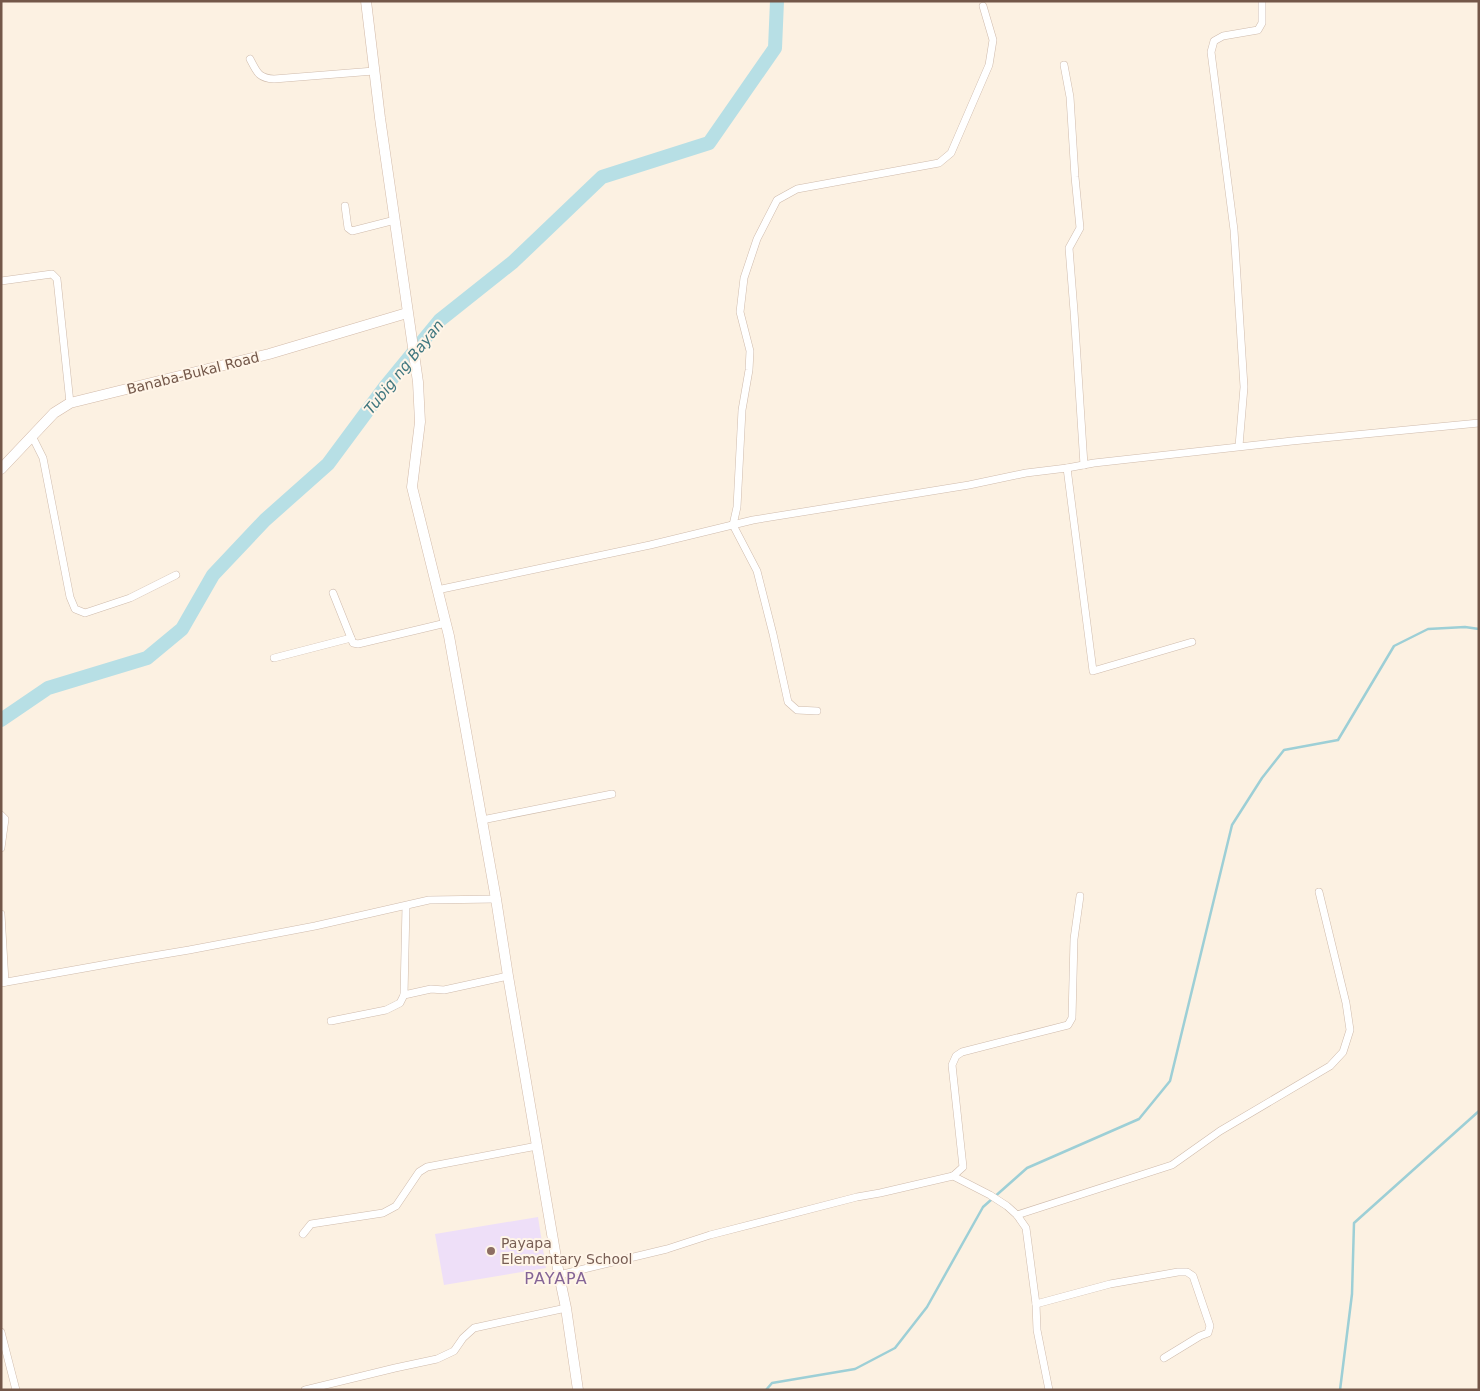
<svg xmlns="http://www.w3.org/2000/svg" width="1480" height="1391" viewBox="0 0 1480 1391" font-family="'DejaVu Sans',sans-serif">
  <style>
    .education { fill: #eedff8 }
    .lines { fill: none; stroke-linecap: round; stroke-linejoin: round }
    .stream { stroke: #9dcfd6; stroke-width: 2.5 }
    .river { stroke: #b7dfe5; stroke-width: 14 }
    .street-casing { stroke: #cfbbac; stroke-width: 8 }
    .secondary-casing { stroke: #d2baa9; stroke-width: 11 }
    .street { stroke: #fff; stroke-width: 7 }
    .secondary { stroke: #fff; stroke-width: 10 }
    .education-dot { fill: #8d6e63; stroke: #fff5e8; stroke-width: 2 }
    .labels { text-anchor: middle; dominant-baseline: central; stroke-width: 4; stroke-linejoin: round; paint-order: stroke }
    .street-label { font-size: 14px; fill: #735749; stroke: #fff5e8 }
    .education-label { font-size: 14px; fill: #785e54; stroke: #fff5e8; text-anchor: start }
    .water-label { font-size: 15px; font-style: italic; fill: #40777f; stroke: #fff5e8 }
    .quarter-label { font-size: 16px; letter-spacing: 1px; fill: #846496; stroke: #fff5e8 }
  </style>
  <rect width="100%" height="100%" fill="#fcf1e2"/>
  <path class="education" d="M538 1217 546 1268 444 1285 435 1234Z"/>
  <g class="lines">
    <g class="stream">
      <path d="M766 1390 772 1383 855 1369 895 1348 927 1307 983 1207 1027 1168 1139 1119 1170 1081 1232 825 1262 778 1284 750 1338 740 1394 646 1428 629 1465 627 1479 629"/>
      <path d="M1340 1390 1352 1294 1354 1223 1479 1111"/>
    </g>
    <path class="river" d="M1 720 48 688 147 658 182 629 213 575 265 520 328 464 385 387 440 320 513 262 602 177 709 143 775 48 777 1"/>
    <g class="street-casing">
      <g id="street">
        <path d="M250 59C257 72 258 78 274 79L374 71"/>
        <path d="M1064 65 1070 97 1075 177 1080 228 1069 248 1074 311 1084 465"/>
        <path d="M345 206 348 228 352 231 395 220"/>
        <path d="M1 281 52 274 57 279 70 403"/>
        <path d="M32 436 43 458 70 597 75 609 85 613 130 598 176 575"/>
        <path d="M1239 446 1244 387 1234 230 1211 52 1214 41 1223 36 1258 30 1262 23V1"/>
        <path d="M1067 468 1093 671 1192 642"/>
        <path d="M437 590 650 545 753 520 969 485 1026 473 1067 468 1094 463 1292 441 1479 423"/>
        <path d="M333 593 353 643 358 644 446 623"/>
        <path d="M274 658 351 638"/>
        <path d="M817 711 797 710 788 702 773 634 757 571 733 525 737 507 742 410 749 370 750 351 740 312 744 278 757 239 777 200 797 189 939 163 951 153 989 65 993 40 983 6"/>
        <path d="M1 815 5 819 1 848"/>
        <path d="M482 820 612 794"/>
        <path d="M1 914 5 982"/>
        <path d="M1 983 141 958 189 950 315 926 429 900 496 899"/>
        <path d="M404 995 431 989 444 990 508 976"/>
        <path d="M331 1021 386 1010 400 1003 404 995 406 906"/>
        <path d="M953 1176 990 1195 1007 1206 1017 1215 1026 1228 1036 1304 1037 1330 1049 1390"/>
        <path d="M1017 1215 1172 1165 1220 1131 1330 1066 1343 1052 1350 1030 1346 1003 1319 892"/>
        <path d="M303 1234 311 1224 383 1213 396 1206 419 1172 427 1167 537 1146"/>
        <path d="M559 1275 667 1249 710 1235 857 1197 880 1193 953 1176 963 1167 952 1065 956 1056 962 1052 1068 1025 1072 1018 1074 939 1080 896"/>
        <path d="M1036 1304 1110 1284 1178 1272H1187L1193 1276 1210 1326 1208 1333 1200 1336 1164 1358"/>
        <path d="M1 1332 16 1390"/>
        <path d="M305 1390 395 1368 437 1359 454 1351 463 1338 474 1328 566 1308"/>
      </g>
    </g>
    <g class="secondary-casing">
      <g id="secondary">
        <path d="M366 1 380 118 418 382 420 422 412 487 449 636 496 899 508 976 559 1275 566 1308 578 1390"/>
        <path d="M1 469 54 413 70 403 269 354 407 313"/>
      </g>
    </g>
    <use href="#street" class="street"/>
    <use href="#secondary" class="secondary"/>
  </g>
  <circle class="education-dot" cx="491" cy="1251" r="5"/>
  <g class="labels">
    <g class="street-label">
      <text transform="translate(193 373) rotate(-14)">Banaba-Bukal Road</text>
    </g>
    <g class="education-label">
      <text x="501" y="1243">Payapa<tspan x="501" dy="16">Elementary School</tspan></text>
    </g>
    <g class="water-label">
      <text transform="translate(404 367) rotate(-51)">Tubig ng Bayan</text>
    </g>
    <g class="quarter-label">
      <text x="556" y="1278">PAYAPA</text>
    </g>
  </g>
  <rect width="1480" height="1391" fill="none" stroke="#735749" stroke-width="5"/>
</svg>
